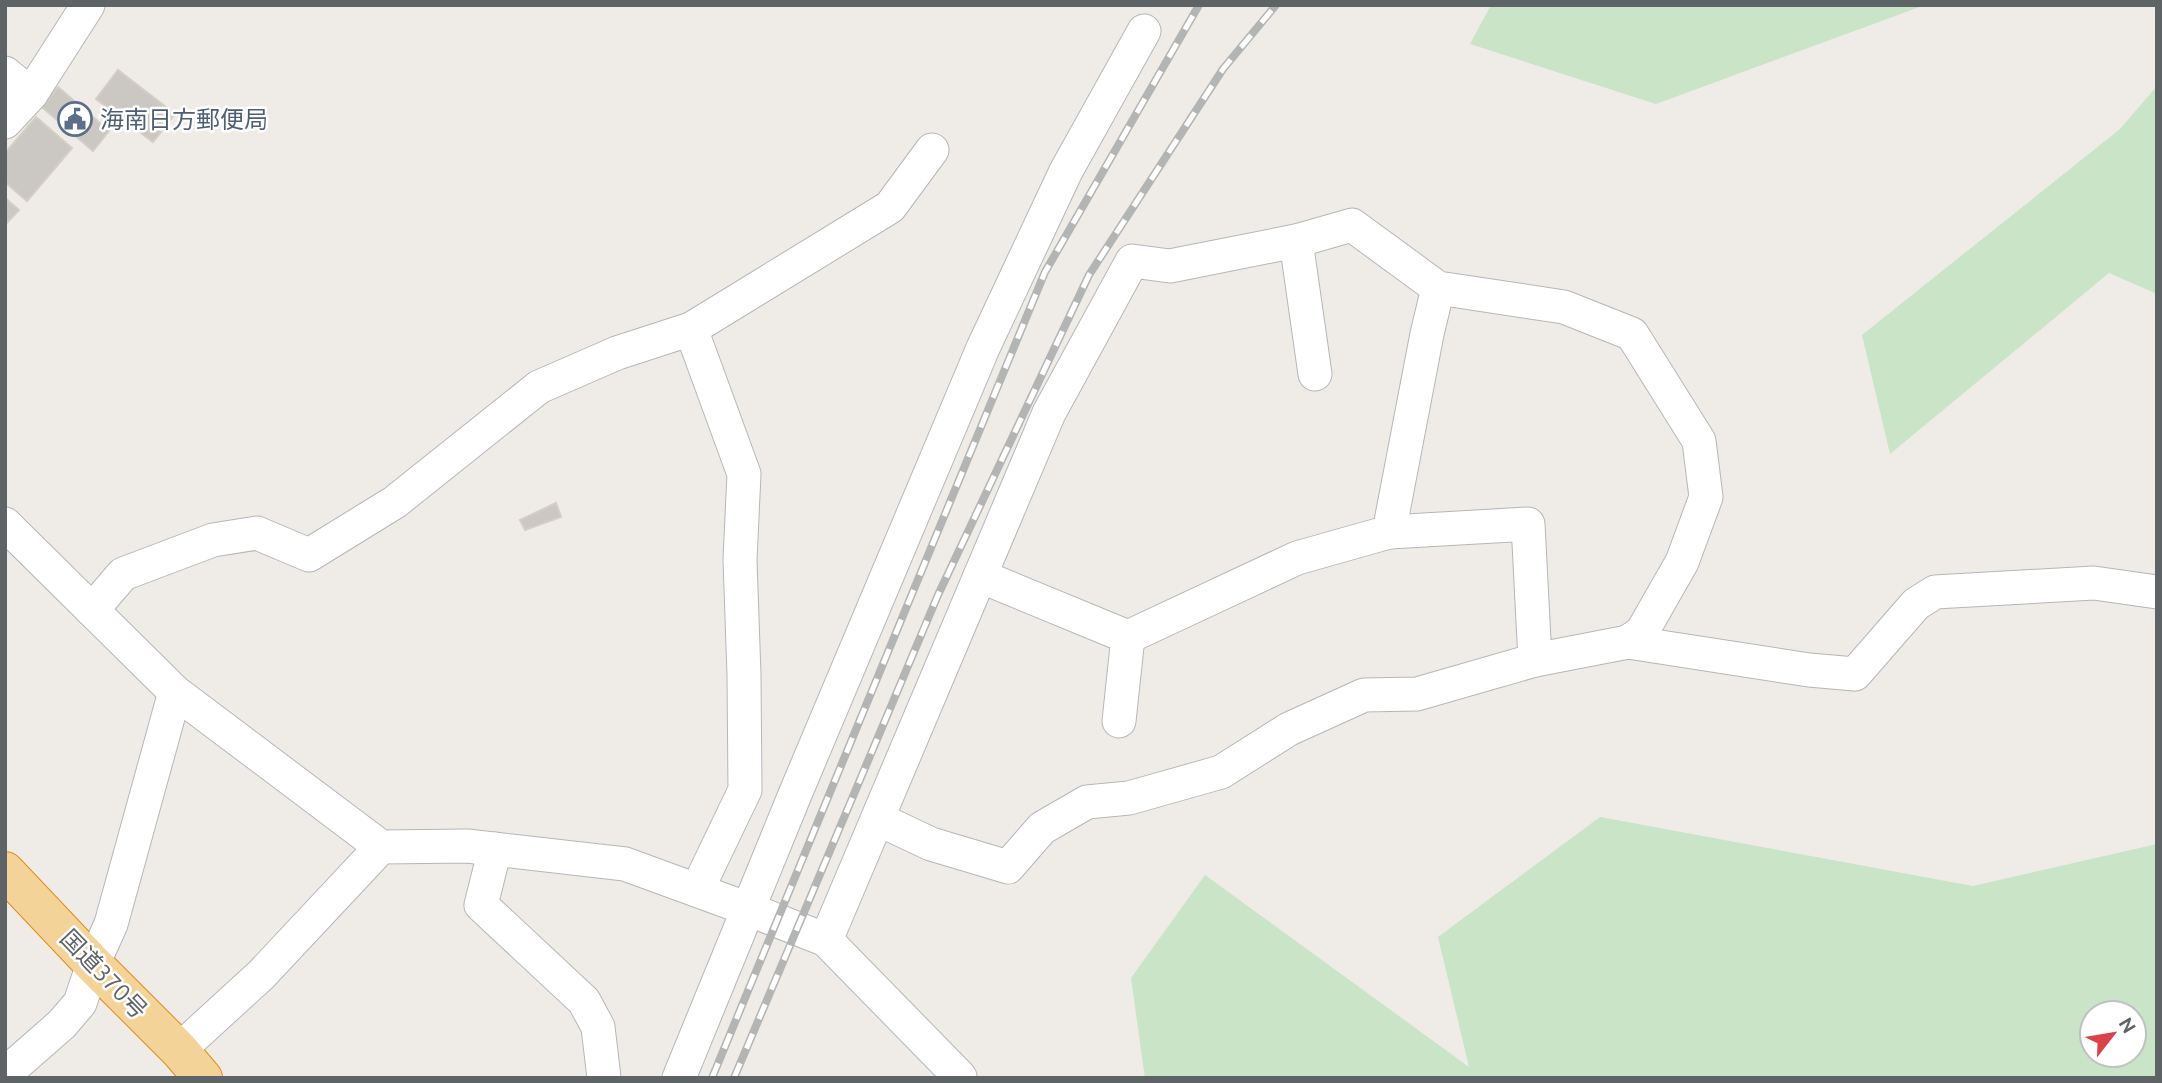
<svg xmlns="http://www.w3.org/2000/svg" width="2162" height="1083" viewBox="0 0 2162 1083" font-family="Ubuntu,'Noto Sans JP',sans-serif">
  <style>
    .green { fill: #c9e4c6; fill-rule: evenodd }
    .building { fill: #cbc7c3; stroke: #d4cec6; stroke-width: 2 }
    .lines { fill: none; stroke-linecap: round; stroke-linejoin: round }
    .minor-casing { stroke: #b4b7ba; stroke-width: 35 }
    .highway-casing { stroke: #e28b14; stroke-width: 40 }
    .minor { stroke: #fff; stroke-width: 33 }
    .highway { stroke: #f4d399; stroke-width: 38 }
    .rail-casing { stroke: #b3b4b4; stroke-width: 8 }
    .rail { stroke: #fff; stroke-width: 5; stroke-dasharray: 16; stroke-linecap: butt }
    .labels { text-anchor: middle; dominant-baseline: central; stroke-width: 5; stroke-linejoin: round; paint-order: stroke }
    .service-label { font-size: 24px; fill: #4e5e75; stroke: #fff; text-anchor: start }
    .street-label { font-size: 24px; fill: #5e6366; stroke: #fff }
  </style>
  <rect width="100%" height="100%" fill="#efece7"/>
  <g class="green">
    <path d="M1491 5H1925L1656 104 1470 44Z"/>
    <path d="M2157 86V294L2109 273 1890 454 1862 335 2120 129Z"/>
    <path d="M1600 817 1973 886 2157 844V1078H1145L1131 978 1205 875 1469 1067 1438 937ZM2092 1013H2134V1055H2092Z"/>
  </g>
  <g class="building">
    <path d="M118 70 175 114 153 142 96 99Z"/>
    <path d="M58 87 109 131 93 151 42 107Z"/>
    <path d="M36 117 72 148 27 201 5 182V153Z"/>
    <path d="M5 198 19 210 5 225Z"/>
    <path d="M556 503 561 517 525 530 520 520Z"/>
  </g>
  <g class="lines">
    <g class="minor-casing">
      <g id="minor">
        <path d="M5 73 31 94"/>
        <path d="M5 122 31 94 88 5"/>
        <path d="M691 329 744 474 740 560 744 675 745 790 697 890"/>
        <path d="M1315 374 1296 241 1352 225 1438 288 1564 307 1632 334 1699 441 1706 497 1682 562 1642 632 1628 642"/>
        <path d="M5 524 175 692 381 847 467 846 625 864 748 909 826 940 960 1077"/>
        <path d="M980 576 1128 637 1297 558 1389 532 1427 334 1438 288"/>
        <path d="M92 610 123 574 213 540 257 533 309 555 395 502 539 387 617 353 691 329 890 207 932 150"/>
        <path d="M1535 660 1628 642 1809 670 1855 674 1916 604 1935 592 2094 583 2157 592"/>
        <path d="M1119 721 1128 637"/>
        <path d="M878 819 931 844 1008 867 1042 828 1087 802 1129 798 1221 772 1289 729 1364 695 1417 694 1535 660 1528 524 1389 532"/>
        <path d="M495 849 481 905 584 1001 598 1027 604 1078"/>
        <path d="M826 940 1049 413 1132 261 1170 266 1296 241"/>
        <path d="M179 1050 261 975 381 847"/>
        <path d="M5 1074 62 1024 80 1003 93 964 111 924 175 692"/>
        <path d="M679 1078 796 792 983 348 1066 171 1144 31"/>
      </g>
    </g>
    <g class="highway-casing">
      <path id="highway" d="M5 871 93 964 179 1050 203 1078"/>
    </g>
    <use href="#minor" class="minor"/>
    <use href="#highway" class="highway"/>
    <g class="rail-casing">
      <g id="rail">
        <path d="M712 1078 1045 272 1199 5"/>
        <path d="M734 1078 938 595 1089 275 1223 69 1276 5"/>
      </g>
    </g>
    <use href="#rail" class="rail"/>
  </g>
  <defs>
    <g id="civic-ring" transform="scale(1.75)"><circle r="9.5" fill="#fff" stroke="#5c6f8a" stroke-width="1.5"/><path d="M-.6-6.5H3V-4.5H.6V-3L4-1V1h2V6H-6V1h2V-1L-.6-3ZM-1.2 2.5V6h2.4V2.5Z" fill="#5c6f8a"/></g>
  </defs>
  <g fill-rule="evenodd">
    <use href="#civic-ring" x="75" y="119"/>
  </g>
  <g class="labels">
    <g class="service-label">
      <text x="100" y="119">海南日方郵便局</text>
    </g>
    <g class="street-label">
      <text transform="translate(104 974) rotate(46)">国道370号</text>
    </g>
  </g>
  <rect width="2162" height="1083" fill="none" stroke="#5e6366" stroke-width="14"/>
  <g transform="translate(2113 1034) rotate(59)"><circle r="33" fill="#ffffff" stroke="#bfc1c2" stroke-width="2"/>
  <path d="M0-5L12 26L0 18L-12 26Z" fill="#db4146"/>
  <text y="-10" font-size="19" font-weight="bold" text-anchor="middle" fill="#5e6366">N</text>
  </g>
</svg>
